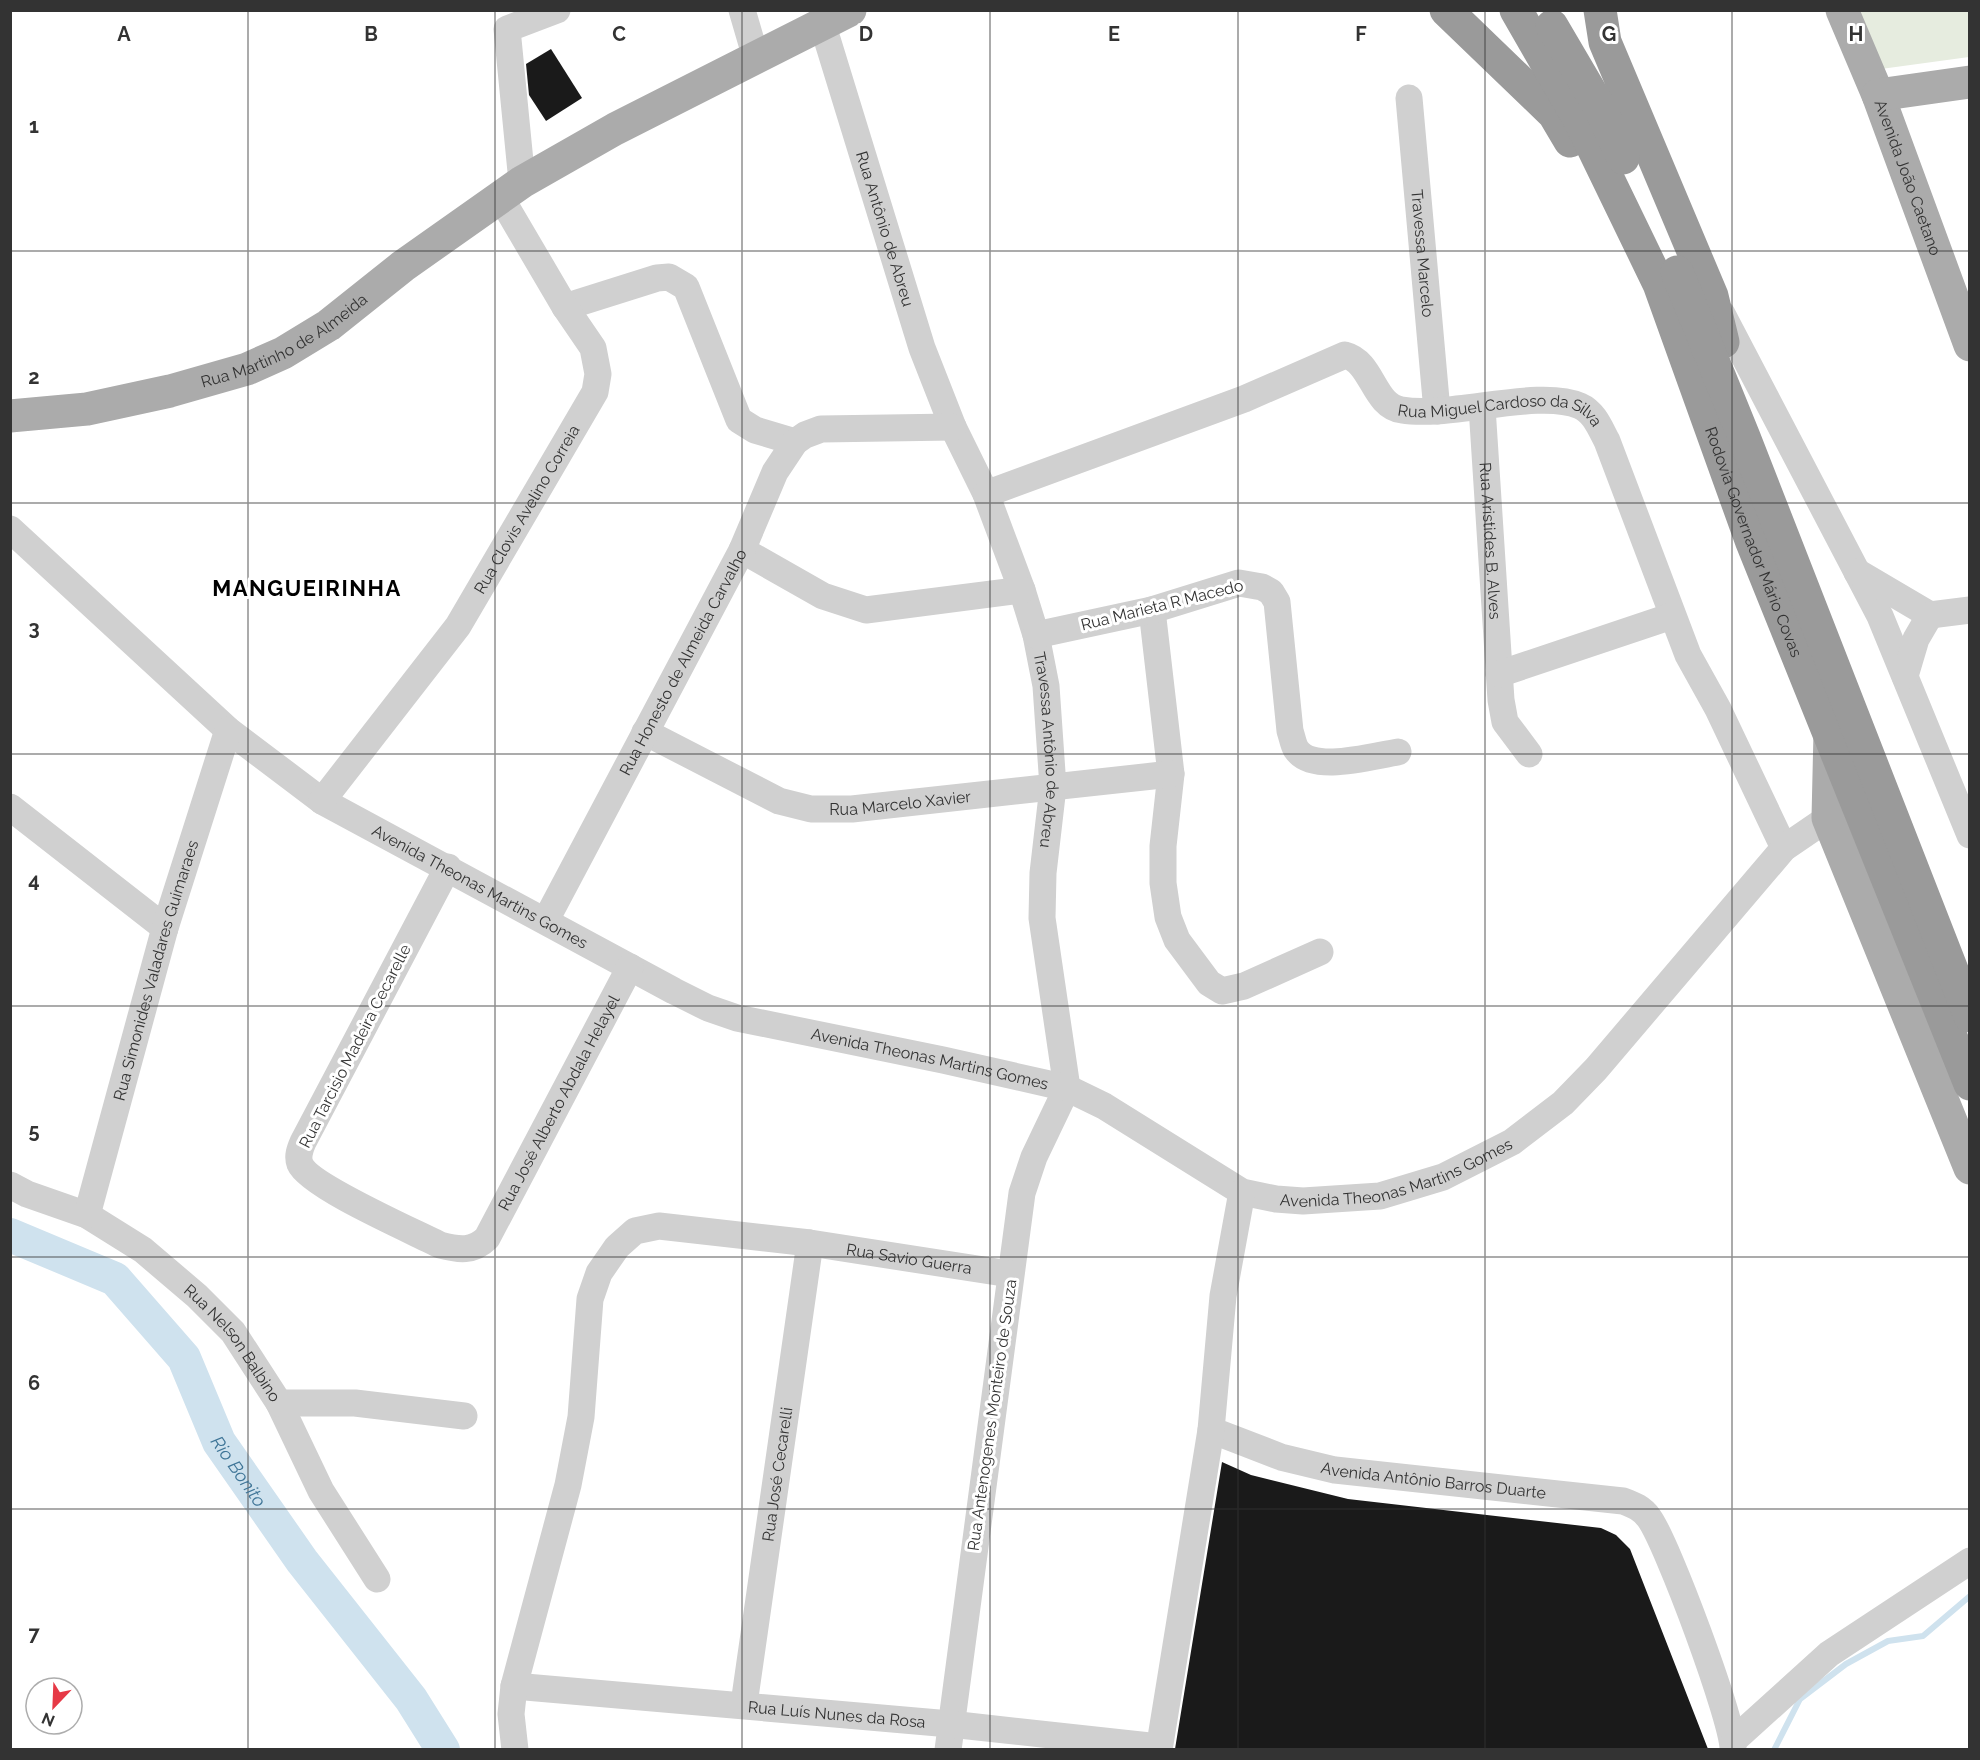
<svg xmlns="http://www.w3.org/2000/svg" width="1980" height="1760" viewBox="0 0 1980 1760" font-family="Raleway,sans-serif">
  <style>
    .park { fill: #e6ecdf }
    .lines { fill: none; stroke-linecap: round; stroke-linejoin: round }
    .stream { stroke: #cfe2ee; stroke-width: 6 }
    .river { stroke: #cfe2ee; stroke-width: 34 }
    .building { fill: #1a1a1a }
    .minor { stroke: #d0d0d0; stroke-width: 27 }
    .major { stroke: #ababab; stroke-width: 33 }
    .highway { stroke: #9a9a9a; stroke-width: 33 }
    .grid { fill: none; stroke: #333; stroke-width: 1.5; stroke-opacity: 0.55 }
    .labels { text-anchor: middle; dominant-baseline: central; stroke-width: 6; stroke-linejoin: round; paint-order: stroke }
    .street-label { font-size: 16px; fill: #333; stroke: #fff }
    .water-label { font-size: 18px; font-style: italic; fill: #3f7597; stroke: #fff }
    .district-label { font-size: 22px; font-weight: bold; letter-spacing: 1.5px; fill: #000; stroke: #fff }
    .grid-label { font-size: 20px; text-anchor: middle; font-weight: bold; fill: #333; stroke: #fff; stroke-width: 6; stroke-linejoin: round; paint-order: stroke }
  </style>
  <rect width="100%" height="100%" fill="#fff"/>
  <path class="park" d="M1854 11H1969V57L1881 69Z"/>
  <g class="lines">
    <path class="stream" d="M1774 1750 1800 1699 1846 1664 1888 1641 1923 1636 1970 1596"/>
    <path class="river" id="s1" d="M10 1235 115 1279 184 1358 219 1442 302 1561 411 1699 443 1750"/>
  </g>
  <g class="building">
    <path d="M551 49 582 98 546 121 529 95 526 64Z"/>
    <path d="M1222 1462 1251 1475 1348 1499 1601 1528 1616 1535 1630 1549 1708 1749H1175Z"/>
  </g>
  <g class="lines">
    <g class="minor">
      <path d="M742 10 756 58"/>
      <path id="s2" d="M823 26 922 348 953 427 986 494 1022 590 1036 635 1046 686 1053 787 1043 873 1042 918 1067 1088 1034 1157 1022 1193 948 1750"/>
      <path id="s3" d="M1409 98 1437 411"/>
      <path d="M522 182 507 29 557 10"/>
      <path d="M565 307 657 278 669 277 686 287 739 420 755 430 795 442"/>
      <path d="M1722 314 1880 616 1970 835"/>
      <path id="s4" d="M1482 407 1501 700 1505 722 1529 754"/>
      <path id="s5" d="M986 494 1244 399 1345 355C1373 362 1373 406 1402 410 1451 418 1540 388 1580 406 1594 412 1600 428 1607 441L1688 655 1718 709 1784 848"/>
      <path id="s6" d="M10 529 228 730 322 801 674 991 708 1008 737 1018 943 1060 1067 1088 1104 1106 1242 1192 1276 1199 1303 1201 1380 1196 1443 1177 1512 1142 1563 1103 1596 1069 1784 848 1828 818"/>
      <path d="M742 550 823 596 866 610 1022 590"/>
      <path d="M1857 572 1930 615 1970 610"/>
      <path d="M1152 610 1171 774 1163 846V883L1168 917 1177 940 1209 983 1222 991 1244 986 1320 952"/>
      <path d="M1036 635 1152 610 1239 583 1262 587 1271 592 1277 602 1290 731C1292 736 1293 744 1296 749 1312 774 1372 756 1398 752"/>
      <path d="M1499 674 1672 616"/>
      <path d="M1905 676 1916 639 1930 615"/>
      <path id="s7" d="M645 732 779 801 811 809H852L1171 774"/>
      <path id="s8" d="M322 801 458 626 595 392 598 374 593 348 565 307 501 198"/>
      <path d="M10 807 165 928"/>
      <path id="s9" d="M448 867 303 1142C300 1149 297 1156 300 1164 309 1186 415 1232 440 1245 459 1250 473 1252 487 1238L630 967"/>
      <path id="s10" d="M546 920 742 550 775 472 795 442 805 435 821 429 953 427"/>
      <path id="s11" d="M10 1185 27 1194 87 1215 143 1250 197 1296 233 1332 279 1403 321 1491 377 1579"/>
      <path id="s12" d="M1242 1192 1223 1296 1211 1430 1281 1457 1335 1470 1623 1501C1634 1505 1642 1508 1649 1518 1667 1542 1734 1722 1733 1750"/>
      <path id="s13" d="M87 1215 165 928 228 730"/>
      <path d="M279 1403H355L464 1416"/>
      <path id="s14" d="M514 1686 950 1724 1159 1747"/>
      <path id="s15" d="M744 1704 810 1243"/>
      <path d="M1734 1740 1829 1654 1970 1561"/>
      <path id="s16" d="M515 1750 511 1714 514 1686 568 1485 581 1417 590 1299 599 1273 617 1247 635 1231 659 1226 810 1243 1010 1274"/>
      <path d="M1159 1750 1211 1430"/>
    </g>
    <g class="major">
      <path id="s17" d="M1842 10 1878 95 1970 345"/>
      <path d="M1878 95 1970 82"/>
      <path id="s18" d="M10 416 87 409 170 391 247 369 283 353 329 325 403 266 522 182 615 129 850 10"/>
      <path d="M1830 732 1828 818 1970 1168"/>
    </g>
    <g class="highway">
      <path d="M1446 10 1554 114 1570 141"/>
      <path id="s19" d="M1516 10 1580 121 1659 284 1751 540 1970 1084"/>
      <path d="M1600 10 1605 42 1712 296 1723 342"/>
      <path d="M1552 26 1599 106 1623 158"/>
      <path d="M1677 272 1744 437 1970 1016"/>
    </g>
  </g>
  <path class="grid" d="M248 10V1750M495 10V1750M742 10V1750M990 10V1750M1238 10V1750M1485 10V1750M1732 10V1750M10 251H1970M10 503H1970M10 754H1970M10 1006H1970M10 1257H1970M10 1509H1970"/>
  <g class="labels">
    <g class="street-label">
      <text stroke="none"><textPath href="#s17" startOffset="180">Avenida João Caetano</textPath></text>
      <text stroke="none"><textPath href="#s2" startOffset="212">Rua Antônio de Abreu</textPath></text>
      <text stroke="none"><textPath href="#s3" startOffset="156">Travessa Marcelo</textPath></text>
      <text stroke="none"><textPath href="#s18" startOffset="288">Rua Martinho de Almeida</textPath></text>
      <text stroke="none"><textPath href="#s5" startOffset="568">Rua Miguel Cardoso da Silva</textPath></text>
      <text stroke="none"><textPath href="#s8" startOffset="357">Rua Clovis Avelino Correia</textPath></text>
      <text stroke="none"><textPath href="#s4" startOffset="134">Rua Aristides B. Alves</textPath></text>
      <text stroke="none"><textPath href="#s19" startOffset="584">Rodovia Governador Mário Covas</textPath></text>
      <text transform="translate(1162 605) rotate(-14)">Rua Marieta R Macedo</text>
      <text stroke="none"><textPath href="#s10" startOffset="292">Rua Honesto de Almeida Carvalho</textPath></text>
      <text stroke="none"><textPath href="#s2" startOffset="762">Travessa Antônio de Abreu</textPath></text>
      <text stroke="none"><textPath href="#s7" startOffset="273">Rua Marcelo Xavier</textPath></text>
      <text stroke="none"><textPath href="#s6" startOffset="594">Avenida Theonas Martins Gomes</textPath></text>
      <text stroke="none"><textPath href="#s13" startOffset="254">Rua Simonides Valadares Guimaraes</textPath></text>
      <text transform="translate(355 1046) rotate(-63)">Rua Tarcisio Madeira Cecarelle</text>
      <text stroke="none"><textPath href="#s6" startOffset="1080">Avenida Theonas Martins Gomes</textPath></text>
      <text stroke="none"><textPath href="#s9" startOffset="700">Rua José Alberto Abdala Helayel</textPath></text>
      <text stroke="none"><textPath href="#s6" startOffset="1584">Avenida Theonas Martins Gomes</textPath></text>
      <text stroke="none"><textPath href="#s16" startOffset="820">Rua Savio Guerra</textPath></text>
      <text stroke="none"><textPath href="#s11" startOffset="279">Rua Nelson Balbino</textPath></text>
      <text transform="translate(992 1415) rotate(-82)">Rua Antenogenes Monteiro de Souza</text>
      <text stroke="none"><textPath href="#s15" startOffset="232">Rua José Cecarelli</textPath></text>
      <text stroke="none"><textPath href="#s12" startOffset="470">Avenida Antônio Barros Duarte</textPath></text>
      <text stroke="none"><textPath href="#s14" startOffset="324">Rua Luís Nunes da Rosa</textPath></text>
    </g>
    <g class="water-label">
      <text stroke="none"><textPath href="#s1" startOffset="345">Rio Bonito</textPath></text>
    </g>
    <g class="district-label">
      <text x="307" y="588">MANGUEIRINHA</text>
    </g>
  </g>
  <g class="grid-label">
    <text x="124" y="41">A</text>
    <text x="371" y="41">B</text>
    <text x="619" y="41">C</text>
    <text x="866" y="41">D</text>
    <text x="1114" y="41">E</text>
    <text x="1361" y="41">F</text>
    <text x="1609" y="41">G</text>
    <text x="1856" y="41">H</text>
    <text x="34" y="133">1</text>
    <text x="34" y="384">2</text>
    <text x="34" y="635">3</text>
    <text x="34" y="887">4</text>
    <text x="34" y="1138">5</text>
    <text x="34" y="1390">6</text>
    <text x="34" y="1641">7</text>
  </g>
  <rect width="1980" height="1760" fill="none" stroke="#333333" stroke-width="24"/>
  <g transform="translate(54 1706) rotate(203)"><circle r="28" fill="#ffffff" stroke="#adadad" stroke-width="1.5"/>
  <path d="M0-4.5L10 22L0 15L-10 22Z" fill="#e63946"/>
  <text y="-9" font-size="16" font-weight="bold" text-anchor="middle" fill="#333333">N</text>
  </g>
</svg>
